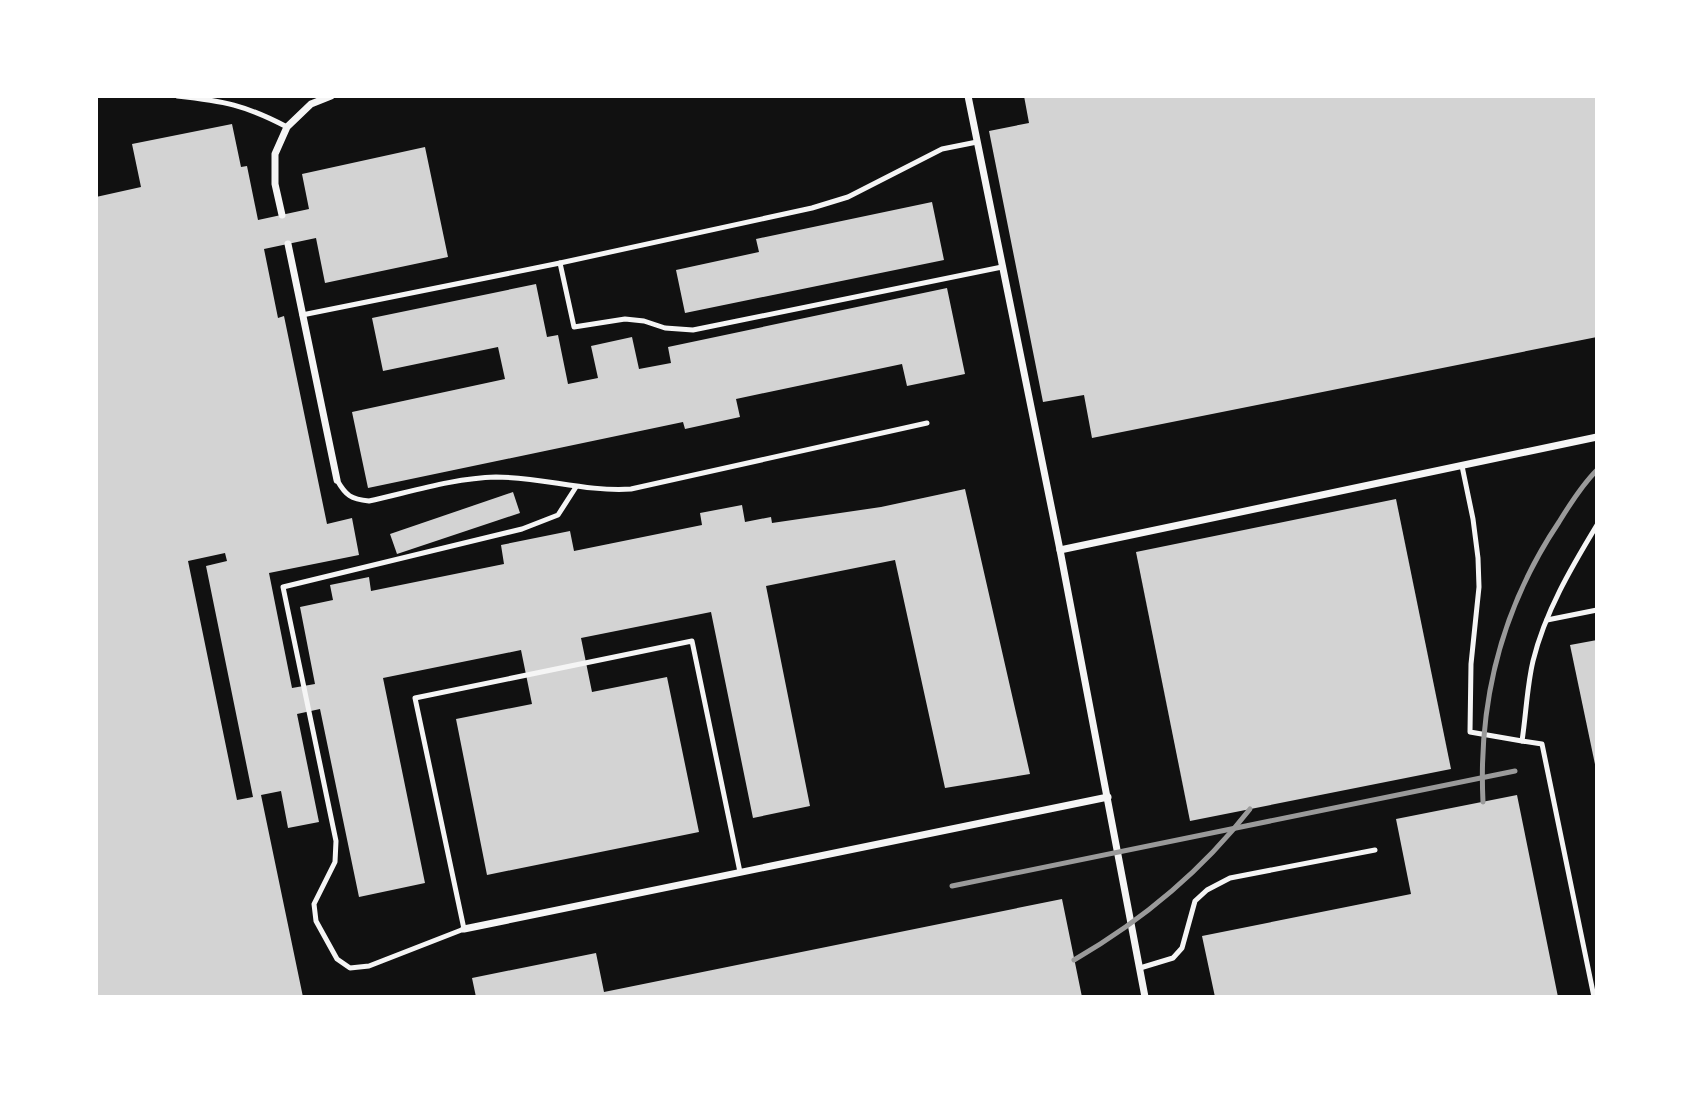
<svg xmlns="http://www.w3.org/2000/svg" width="1693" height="1093" viewBox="0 0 1693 1093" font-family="Karla,sans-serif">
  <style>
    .building { fill: #d3d3d3; fill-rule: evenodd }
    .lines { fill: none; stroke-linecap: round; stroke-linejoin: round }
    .service { stroke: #f5f5f5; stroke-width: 5 }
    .minor { stroke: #f5f5f5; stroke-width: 7 }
    .rail { stroke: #9a9a9a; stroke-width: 5 }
  </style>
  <rect width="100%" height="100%" fill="#111"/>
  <g class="building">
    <path d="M1024 96H1597V337L1092 438 1084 395 1043 402 989 131 1029 123Z"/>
    <path d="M232 124 241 167 247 166 258 220 309 209 302 174 425 147 448 257 325 283 316 238 264 249 278 318 284 316 327 524 352 518 359 555 269 573 292 688 315 684 300 607 333 600 330 585 369 577 371 591 504 564 501 545 570 531 574 551 702 525 700 513 742 505 745 522 771 517 772 523 881 507 965 489 1030 774 945 788 895 560 766 586 810 806 753 818 711 612 581 638 592 692 667 677 699 832 487 875 456 719 532 704 521 650 383 678 425 883 359 897 320 709 297 714 319 822 288 828 281 791 261 795 303 997H96V197L141 187 132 144ZM225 553 227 561 206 566 253 797 237 800 188 561Z"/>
    <path d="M932 202 944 260 685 313 676 270 759 252 756 239Z"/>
    <path d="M536 284 547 337 558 335 568 384 598 378 591 346 632 337 639 369 671 363 668 347 947 288 965 374 907 386 902 364 736 399 740 417 685 429 683 422 368 488 352 412 505 379 498 347 383 371 372 318Z"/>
    <path d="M513 492 520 513 397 554 390 534Z"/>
    <path d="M1396 499 1451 769 1190 821 1136 552Z"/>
    <path d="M1597 640V769H1596L1570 645Z"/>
    <path d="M1517 795 1558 997H1215L1202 936 1411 894 1396 819Z"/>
    <path d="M1062 899 1082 997H476L472 978 596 953 604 992Z"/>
  </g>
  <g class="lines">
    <g class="service">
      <path d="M177 96C224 101 245 105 287 127"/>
      <path d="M560 263 574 327 625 319 644 321 665 328 693 330 1002 267"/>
      <path d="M302 315 560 263 812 208 848 197 942 149 977 142"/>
      <path d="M1462 466 1473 519 1478 558 1479 587 1471 664 1470 732 1522 741C1526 715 1527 686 1533 661 1545 612 1571 568 1597 525"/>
      <path d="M337 480C346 496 351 499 369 501 410 492 454 478 496 477 542 477 585 492 631 489L927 423"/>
      <path d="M576 487 558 515 522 529 283 587 336 841 335 862 314 904 316 921 337 959 350 968 369 966 464 929 415 698 692 641 740 872"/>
      <path d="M1547 620 1597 610"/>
      <path d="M1522 741 1542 744 1594 997"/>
      <path d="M1140 968 1173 958 1182 948 1195 901 1207 890 1230 878 1375 850"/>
    </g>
    <g class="minor">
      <path d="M968 96 1060 550 1145 997"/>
      <path d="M282 215 275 184V154L287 127 311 104 331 96"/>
      <path d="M288 244 337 480"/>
      <path d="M1060 550 1597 437"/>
      <path d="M464 929 1108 797"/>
    </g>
    <g class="rail">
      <path d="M1483 802C1478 700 1502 607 1559 522 1570 504 1582 485 1597 470"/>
      <path d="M952 886 1515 771"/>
      <path d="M1074 960C1143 920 1201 872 1250 809"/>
    </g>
  </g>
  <rect width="1693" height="1093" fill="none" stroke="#ffffff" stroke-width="196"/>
</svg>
